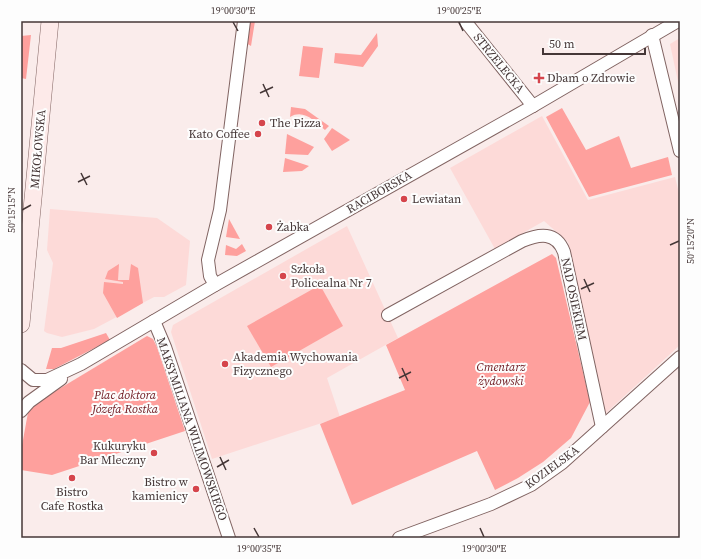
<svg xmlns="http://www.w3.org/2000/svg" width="701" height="559" viewBox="0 0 701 559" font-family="'Source Serif 4',serif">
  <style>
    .built { fill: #fddad8 }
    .green { fill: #fea09d }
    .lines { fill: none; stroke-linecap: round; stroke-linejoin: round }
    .street-casing { stroke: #816462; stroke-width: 14 }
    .secondary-casing { stroke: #816462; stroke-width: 18 }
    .street { stroke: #fff; stroke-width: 12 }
    .secondary { stroke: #fdeae9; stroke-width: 17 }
    .ticks { fill: none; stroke: #453737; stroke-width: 1.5 }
    .poi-dot { fill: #d5454c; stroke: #fdfdfd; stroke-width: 1.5 }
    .labels { text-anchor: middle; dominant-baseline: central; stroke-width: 4; stroke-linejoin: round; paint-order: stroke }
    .street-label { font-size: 12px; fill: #453737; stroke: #fdfdfd }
    .poi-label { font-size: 12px; fill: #453737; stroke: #fdfdfd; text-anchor: start }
    .park-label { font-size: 12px; font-style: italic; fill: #6b141b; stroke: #fdfdfd }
    .neatline { fill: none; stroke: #453737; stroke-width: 1.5 }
    .ticks-label { font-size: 10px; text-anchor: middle; fill: #453737 }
  </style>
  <rect width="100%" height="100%" fill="#faeceb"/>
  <g class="built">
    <path d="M680 38V91L670 44Z"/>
    <path d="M542 116 588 200 675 177 680 197V345L606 413 568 242 544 221 495 249 450 168Z"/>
    <path d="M50 209 157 218 190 241 186 285 164 297H154L94 329 62 337 47 333 44 331 53 263 47 250Z"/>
    <path d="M347 226 398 338 327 378 340 417 212 459 171 332 173 325Z"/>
  </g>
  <g class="green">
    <path d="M249 21H255L251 46 246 43Z"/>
    <path d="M377 33 378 46 363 67 334 63 335 53 361 55Z"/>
    <path d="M31 35 26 79 21 78V36Z"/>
    <path d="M303 46 323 48 319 78 299 76Z"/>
    <path d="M291 107 305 109 329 126 325 130C314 121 304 109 290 117Z"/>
    <path d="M562 108 586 150 619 136 631 168 668 157 672 175 589 197 546 117Z"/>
    <path d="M332 128 350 140 332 151 324 139Z"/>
    <path d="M287 134 314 147 308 155 285 154Z"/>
    <path d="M285 158 309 166 302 171 283 172Z"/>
    <path d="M229 219 240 239 226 237Z"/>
    <path d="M242 244 246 251 237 256 225 255 226 245 236 249Z"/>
    <path d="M552 254 556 258 590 402 571 438 543 462 518 478 495 490 477 451 352 505 320 424 405 390 386 345Z"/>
    <path d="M119 264 118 280H129L131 264 138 268 143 303 117 318 103 293 104 282 123 284V282L105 279 108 271Z"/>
    <path d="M320 285 343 326 271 367 247 326Z"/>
    <path d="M106 333 110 340 54 369H46L52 348H61Z"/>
    <path d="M147 336 153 339 157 347 185 431 52 475 21 470V451L29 407Z"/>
  </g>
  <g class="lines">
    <g class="street-casing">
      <g id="street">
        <path d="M465 21 533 106"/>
        <path d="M652 35 680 151"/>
        <path d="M215 285 210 276 208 260 220 210 244 21"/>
        <path d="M388 315 522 241C539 234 556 231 564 252L602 427"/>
        <path d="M154 321 165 347 229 538"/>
        <path d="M21 370 33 380H47L81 364 215 285 533 106 678 21"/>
        <path d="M21 411 29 402 61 379"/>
        <path d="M399 538 491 504 531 485 562 463 680 357"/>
      </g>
    </g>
    <g class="secondary-casing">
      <path id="secondary" d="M21 324 50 21"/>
    </g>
    <use href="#street" class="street"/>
    <use href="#secondary" class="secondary"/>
  </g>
  <path class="ticks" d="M233 22 238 31M459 22 463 31M263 84 269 97M260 93 273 87M81 173 87 185M78 182 90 176M22 210 31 205M670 245 679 241M584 279 590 292M581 289 594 283M402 368 408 381M399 378 411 372M220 457 226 470M217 467 229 460M254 528 259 537M480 528 484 537"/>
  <g class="poi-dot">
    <path d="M537 72h4v4h4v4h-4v4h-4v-4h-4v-4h4z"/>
    <circle cx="262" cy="123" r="4"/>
    <circle cx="258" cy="134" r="4"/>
    <circle cx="404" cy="199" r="4"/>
    <circle cx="269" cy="227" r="4"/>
    <circle cx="283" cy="276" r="4"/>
    <circle cx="225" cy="364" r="4"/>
    <circle cx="154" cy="453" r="4"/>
    <circle cx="72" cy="478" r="4"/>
    <circle cx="196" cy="489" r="4"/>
  </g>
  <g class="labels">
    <g class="street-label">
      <text transform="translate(499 63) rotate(51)">STRZELECKA</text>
      <text transform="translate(38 149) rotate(-85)">MIKOŁOWSKA</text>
      <text transform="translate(379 192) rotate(-30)">RACIBORSKA</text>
      <text transform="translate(574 299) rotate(78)">NAD OSIEKIEM</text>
      <text transform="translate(192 429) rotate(71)">MAKSYMILIANA WILIMOWSKIEGO</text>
      <text transform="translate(552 467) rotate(-36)">KOZIELSKA</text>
    </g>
    <g class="poi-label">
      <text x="547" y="78">Dbam o Zdrowie</text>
      <text x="270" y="123">The Pizza</text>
      <text x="250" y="134" text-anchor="end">Kato Coffee</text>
      <text x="412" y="199">Lewiatan</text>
      <text x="277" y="227">Żabka</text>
      <text x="291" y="269">Szkoła<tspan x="291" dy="14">Policealna Nr 7</tspan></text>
      <text x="233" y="357">Akademia Wychowania<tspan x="233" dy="14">Fizycznego</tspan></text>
      <text x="146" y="446" text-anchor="end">Kukuryku<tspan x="146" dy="14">Bar Mleczny</tspan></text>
      <text x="188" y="482" text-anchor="end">Bistro w<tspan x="188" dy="14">kamienicy</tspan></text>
      <text x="72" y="492" text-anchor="middle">Bistro<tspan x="72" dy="14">Cafe Rostka</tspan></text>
    </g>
    <g class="park-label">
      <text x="501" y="367">Cmentarz<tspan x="501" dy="14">żydowski</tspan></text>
      <text x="125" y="395">Plac doktora<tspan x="125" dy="14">Józefa Rostka</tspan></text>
    </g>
  </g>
  <rect width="701" height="559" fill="none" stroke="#fdfdfd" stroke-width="44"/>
  <path d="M543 48v6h102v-6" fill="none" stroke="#453737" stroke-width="2"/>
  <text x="549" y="48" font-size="12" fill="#453737" stroke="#fdfdfd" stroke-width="3" paint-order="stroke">50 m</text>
  <rect x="22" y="22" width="657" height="515" class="neatline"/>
  <g class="ticks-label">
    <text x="233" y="14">19°00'30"E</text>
    <text x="459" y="14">19°00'25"E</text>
    <text transform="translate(11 210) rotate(-90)" y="4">50°15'15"N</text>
    <text transform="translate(690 241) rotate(-90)" y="4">50°15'20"N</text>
    <text x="259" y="552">19°00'35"E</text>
    <text x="484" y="552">19°00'30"E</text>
  </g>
</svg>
